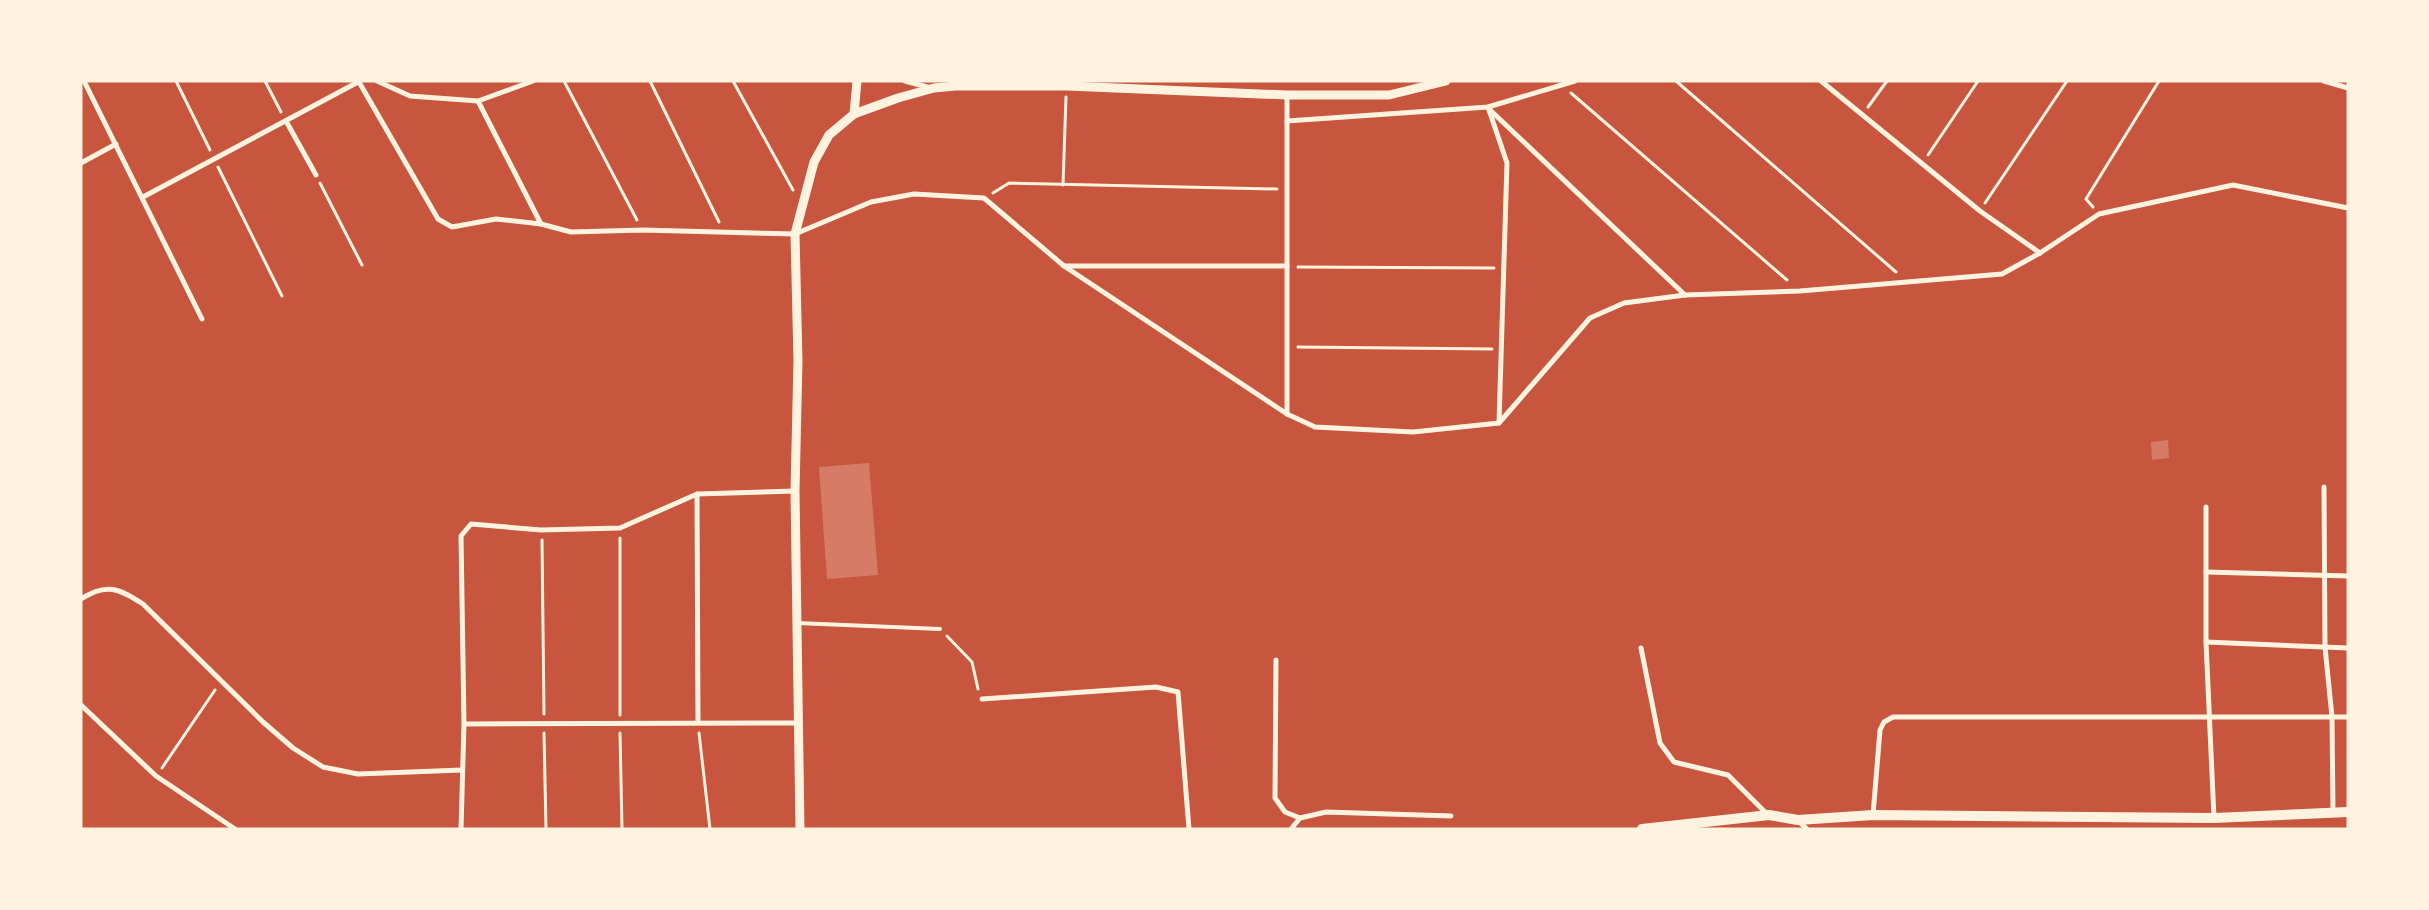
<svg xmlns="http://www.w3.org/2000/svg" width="2429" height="910" viewBox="0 0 2429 910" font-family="Jost,sans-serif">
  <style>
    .building { fill: #d67c66 }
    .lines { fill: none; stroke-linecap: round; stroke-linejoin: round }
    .path { stroke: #fff3e0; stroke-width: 3 }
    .service { stroke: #fff3e0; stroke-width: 4 }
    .minor { stroke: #fff3e0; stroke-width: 5 }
    .tertiary { stroke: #fff3e0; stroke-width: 9 }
    .secondary { stroke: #fff3e0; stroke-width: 10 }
  </style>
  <rect width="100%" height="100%" fill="#c8553d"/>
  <g class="building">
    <path d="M2168 440 2169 458 2152 460 2151 442Z"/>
    <path d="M869 463 878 575 827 579 819 467Z"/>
  </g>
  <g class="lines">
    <g class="path">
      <path d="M176 81 210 150"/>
      <path d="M265 81 281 112"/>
      <path d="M564 81 637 220"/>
      <path d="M650 81 719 222"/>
      <path d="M733 81 793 190"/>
      <path d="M1676 81 1896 272"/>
      <path d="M1571 93 1787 280"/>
      <path d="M1868 107 1887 81"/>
      <path d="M1928 155 1978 81"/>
      <path d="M218 167 282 296"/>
      <path d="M320 183 362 265"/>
      <path d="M1063 185 1066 97"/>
      <path d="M993 193 1009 183 1277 189"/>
      <path d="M1985 203 2067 81"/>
      <path d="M2093 207 2086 199 2159 81"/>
      <path d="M1298 267 1494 268"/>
      <path d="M1298 347 1492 349"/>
      <path d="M542 540 544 714"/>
      <path d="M947 636 972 662 978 689"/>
      <path d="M620 715V538"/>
      <path d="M544 733 546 829"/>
      <path d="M620 733 622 829"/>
      <path d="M699 733 710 829"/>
      <path d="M162 768 215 690"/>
    </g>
    <path class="service" d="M797 623 940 629"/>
    <g class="minor">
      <path d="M84 81 202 319"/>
      <path d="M377 81 410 96 478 101 533 81"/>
      <path d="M905 81 931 88"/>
      <path d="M1821 81 1980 211 2040 253"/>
      <path d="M2324 81 2348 88"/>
      <path d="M359 82 438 219 452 227 496 219 541 224 571 232 643 230 795 234 871 202 914 194 984 198 1064 266 1287 414 1315 427 1413 432 1499 423 1590 318 1624 303 1685 295 1800 291 2002 274 2040 253 2099 214 2233 185 2348 208"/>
      <path d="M478 101 541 224"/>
      <path d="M1488 107 1507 163 1499 423"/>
      <path d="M1489 109 1685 295"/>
      <path d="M286 121 316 175"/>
      <path d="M1287 121 1488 107 1575 81"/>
      <path d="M81 163 116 144"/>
      <path d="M143 197 360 81"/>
      <path d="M1064 266H1287"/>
      <path d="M1287 414V95"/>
      <path d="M2324 487 2325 647 2332 717 2333 812"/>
      <path d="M697 494 698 722"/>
      <path d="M2206 507V642L2214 818"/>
      <path d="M2206 572 2348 576"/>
      <path d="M81 599C107 582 119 589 143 604L263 722 293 748 323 767 358 774 462 770"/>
      <path d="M2206 642 2348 648"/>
      <path d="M1641 648 1660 743 1674 762 1728 775 1768 815"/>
      <path d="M1276 660 1275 798 1285 812 1300 818"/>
      <path d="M982 699 1156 687 1178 692 1189 829"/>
      <path d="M81 705 156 776 235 829"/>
      <path d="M464 724 797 723"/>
      <path d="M1873 815 1880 730 1884 722 1893 717H2348"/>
      <path d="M1798 821 1807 829"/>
      <path d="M461 829 464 724 461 536 471 524 541 530 620 528 697 494 795 491"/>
      <path d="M1291 829 1300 818 1326 812 1451 816"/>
    </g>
    <g class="tertiary">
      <path d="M854 114 857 81"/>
      <path d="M800 829 795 491 798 361 795 234 814 162 829 135 854 114 898 98 934 88 956 86H1067L1287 95H1389L1446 81"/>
    </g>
    <path class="secondary" d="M1642 829 1769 815 1798 820 1873 815 2214 818 2348 812"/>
  </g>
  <rect width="2429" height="910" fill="none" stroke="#fff3e0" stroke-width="165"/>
</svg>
